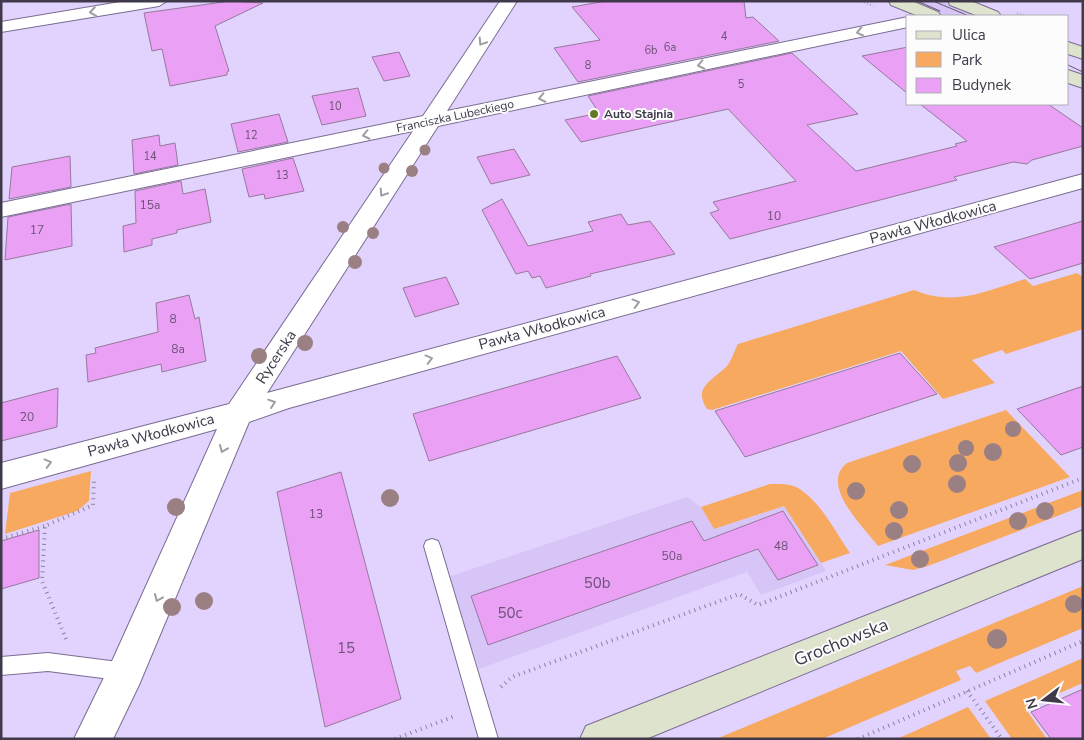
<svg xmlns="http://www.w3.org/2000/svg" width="1084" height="740" viewBox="0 0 1084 740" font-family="'Nunito Sans',sans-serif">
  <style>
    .built { fill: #d7c5f7 }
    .green { fill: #f8a960 }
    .building { fill: #e9a0f5; stroke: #96799b }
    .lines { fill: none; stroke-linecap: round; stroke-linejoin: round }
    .lane-casing { stroke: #7b6c92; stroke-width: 2 }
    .street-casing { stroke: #7b6c92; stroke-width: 2 }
    .secondary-casing { stroke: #7b6c92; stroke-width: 2 }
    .path-far1 { stroke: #8c82a0; stroke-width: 2.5; stroke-dasharray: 0.5 2.5; stroke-linecap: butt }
    .path { stroke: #8c82a0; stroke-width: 4; stroke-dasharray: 1 4.5; stroke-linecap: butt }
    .lane { fill: #fff; fill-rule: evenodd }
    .street { fill: #fff; fill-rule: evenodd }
    .secondary { fill: #dde3cc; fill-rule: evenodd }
    .tram { stroke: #5f586e; stroke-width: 1 }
    .tree { fill: #9a8082 }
    .oneway { stroke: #9f9ca4 }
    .poi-dot { fill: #657827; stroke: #fcfcfc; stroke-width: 2 }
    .labels { text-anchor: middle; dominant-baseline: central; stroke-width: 4; stroke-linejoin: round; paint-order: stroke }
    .far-number-label { font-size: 11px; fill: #6a5375 }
    .far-poi-label { font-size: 12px; font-weight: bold; fill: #3f394a; stroke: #fcfcfc; text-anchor: start }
    .far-street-label { font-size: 12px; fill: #3f394a; stroke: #fcfcfc }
    .number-label { font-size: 12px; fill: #6a5375 }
    .street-label { font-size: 15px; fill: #3f394a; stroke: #fcfcfc }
    .near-number-label { font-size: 15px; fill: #6a5375 }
    .near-street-label { font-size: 18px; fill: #3f394a; stroke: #fcfcfc }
  </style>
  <rect width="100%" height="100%" fill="#e2d3fe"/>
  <g class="built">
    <path d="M910 1H941L977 16H944Z"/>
    <path d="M687 497 701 507 714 529 784 506 826 571 761 595 747 572 479 669 448 577Z"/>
  </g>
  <g class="green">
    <path d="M1077 273 1083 277V329L1006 354 1002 350 972 360 995 383 943 399 901 351 712 410 707 409C693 388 711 381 725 368 731 363 734 351 738 344L914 290C955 307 985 291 1025 279L1033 286Z"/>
    <path d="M1006 410 1070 477 878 546C863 526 819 485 847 463Z"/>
    <path d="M91 471 89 501 77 511 5 534 10 493Z"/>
    <path d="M770 484C781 484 792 483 801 490 822 504 836 533 850 553L821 563 784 506 714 529 701 507Z"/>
    <path d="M1083 490V506L928 566 913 570 885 565Z"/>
    <path d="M1083 586V628L976 673 970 666 956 671 961 680 822 739H716Z"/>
    <path d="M1083 658V683L1025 708 1047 739H1012L985 701Z"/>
    <path d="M968 707 991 739H897Z"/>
  </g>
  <g class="building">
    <path d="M230 1 263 3 215 26 229 71 227 72V75L170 86 162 49 152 51 144 13Z"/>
    <path d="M606 1H744L746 18 753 17 779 41 578 82 554 48 600 40 572 7Z"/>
    <path d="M908 47V94L862 56Z"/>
    <path d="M399 52 410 76 384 81 372 57Z"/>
    <path d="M792 53 858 114 807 125 856 171 957 146 955 144 967 141 920 104H1048L1083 128V146L1032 160 1027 164 1013 162 954 177 957 180 730 239 710 213 719 210 713 202 796 181 728 109 581 142 565 120 599 113 588 96Z"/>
    <path d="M358 88 366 116 322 125 312 96Z"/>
    <path d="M279 114 288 142 238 152 231 124Z"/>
    <path d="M159 135 160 146 175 143 178 165 134 174 132 140Z"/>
    <path d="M514 149 530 175 491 184 477 157Z"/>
    <path d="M70 156 71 187 9 199 12 167Z"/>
    <path d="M293 158 304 191 265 199 264 194 249 197 242 169Z"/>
    <path d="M181 181 183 194 205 189 211 222 177 230V233L152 239V245L124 252 123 226 136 223 135 191Z"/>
    <path d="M502 199 528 246 593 231 588 222 621 214 628 225 650 221 675 254 590 274 591 276 546 288 540 276 532 278 528 271 516 274 482 210Z"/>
    <path d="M71 204 72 246 5 260 8 217Z"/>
    <path d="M1083 221V263L1030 279 994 247Z"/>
    <path d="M446 277 459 304 415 317 403 288Z"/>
    <path d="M189 295 195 319 199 317 206 361 162 372 161 364 88 382 86 355 96 353 95 348 158 332 156 303Z"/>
    <path d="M900 353 937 394 745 457 715 411Z"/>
    <path d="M617 356 641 398 429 461 413 414Z"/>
    <path d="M1083 386V447L1061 455 1017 409Z"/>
    <path d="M58 388 57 427 1 441V403Z"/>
    <path d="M341 472 401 699 325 727 277 492Z"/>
    <path d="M783 511 818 565 778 580 758 549 488 645 471 596 692 521 704 541Z"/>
    <path d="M39 530V578L1 589V541Z"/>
    <path d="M1083 689V739H1051L1031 712Z"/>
  </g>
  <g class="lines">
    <g class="lane-casing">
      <g id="lane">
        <path d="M432 539 438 541 440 546 498 739H479L424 546 426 541Z"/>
        <path d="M48 653 126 663 132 666 135 672 132 678 126 681 48 671 1 675V657Z"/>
      </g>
    </g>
    <g class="street-casing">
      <g id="street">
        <path d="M126 1H167L159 6 1 32V22Z"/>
        <path d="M500 1H517L447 111 908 17V27L438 126 267 393 1083 174V188L289 408 249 422 139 685 113 739H74L113 659 217 429 1 489V463L229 404 413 131 1 217V203L423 116Z"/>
      </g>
    </g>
    <g class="secondary-casing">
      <g id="secondary">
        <path d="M889 1H912L938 12 941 16H918L891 5Z"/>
        <path d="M948 1H971L998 12 1001 16H978L950 5Z"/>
        <path d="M1068 42 1083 47V59L1068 54Z"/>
        <path d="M1068 70 1083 75V88L1068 83Z"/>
        <path d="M1083 530V559L646 739H580L586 726Z"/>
      </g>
    </g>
    <g class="path-far1">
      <path d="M862 1 873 6"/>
      <path d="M1017 13 1026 16"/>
    </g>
    <g class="path">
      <path d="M1 539 45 526"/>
      <path d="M66 639 42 581 45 526 93 505 94 479"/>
      <path d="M501 687 512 677 739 594 758 605 1083 478"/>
      <path d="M967 691 1002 739"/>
      <path d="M395 739 455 716"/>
      <path d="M858 739 1083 641"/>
    </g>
    <use href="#lane" class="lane"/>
    <use href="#street" class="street"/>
    <use href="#secondary" class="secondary"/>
    <g class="tram">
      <path d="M917 1 940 11"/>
      <path d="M933 1 969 16"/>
      <path d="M1068 65 1083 72"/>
    </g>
  </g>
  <g class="tree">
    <circle cx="425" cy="150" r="5.5"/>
    <circle cx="384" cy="168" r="5.5"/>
    <circle cx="412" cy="171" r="6"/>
    <circle cx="343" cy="227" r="6"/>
    <circle cx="373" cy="233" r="6"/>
    <circle cx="355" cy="262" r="7"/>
    <circle cx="305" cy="343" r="8"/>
    <circle cx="259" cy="356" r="8"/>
    <circle cx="1013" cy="429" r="8"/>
    <circle cx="966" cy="448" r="8"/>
    <circle cx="993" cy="452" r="9"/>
    <circle cx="958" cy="463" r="9"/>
    <circle cx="912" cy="464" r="9"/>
    <circle cx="957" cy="484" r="9"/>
    <circle cx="856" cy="491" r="9"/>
    <circle cx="390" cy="498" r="9"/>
    <circle cx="176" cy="507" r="9"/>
    <circle cx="899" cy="510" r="9"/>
    <circle cx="1045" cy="511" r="9"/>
    <circle cx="1018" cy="521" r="9"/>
    <circle cx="894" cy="531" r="9"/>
    <circle cx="920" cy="559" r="9"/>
    <circle cx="204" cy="601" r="9"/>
    <circle cx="1074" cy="604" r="9"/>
    <circle cx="172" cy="607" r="9"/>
    <circle cx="997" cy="639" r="10"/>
  </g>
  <defs><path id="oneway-chevron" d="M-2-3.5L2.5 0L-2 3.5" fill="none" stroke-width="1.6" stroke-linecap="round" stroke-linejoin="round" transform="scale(1.25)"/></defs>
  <g class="oneway">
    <use href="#oneway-chevron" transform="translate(93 12) rotate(171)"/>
    <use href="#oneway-chevron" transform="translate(860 32) rotate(168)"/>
    <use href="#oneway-chevron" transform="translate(482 42) rotate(123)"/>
    <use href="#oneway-chevron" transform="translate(701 65) rotate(168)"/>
    <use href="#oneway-chevron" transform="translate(542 98) rotate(168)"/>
    <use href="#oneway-chevron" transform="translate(366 135) rotate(168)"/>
    <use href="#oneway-chevron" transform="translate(383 193) rotate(123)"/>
    <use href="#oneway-chevron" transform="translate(636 303) rotate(-15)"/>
    <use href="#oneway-chevron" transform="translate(429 359) rotate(-15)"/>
    <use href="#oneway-chevron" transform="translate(272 403) rotate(-19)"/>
    <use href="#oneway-chevron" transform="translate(223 449) rotate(113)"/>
    <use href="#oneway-chevron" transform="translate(48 463) rotate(-15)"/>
    <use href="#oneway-chevron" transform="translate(158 598) rotate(113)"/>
  </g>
  <circle class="poi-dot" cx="594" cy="114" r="5"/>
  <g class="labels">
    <g class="far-number-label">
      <text x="724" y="36">4</text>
      <text x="670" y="47">6a</text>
      <text x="651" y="50">6b</text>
      <text x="588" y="65">8</text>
      <text x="741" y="84">5</text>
      <text x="335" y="106">10</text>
      <text x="251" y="135">12</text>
      <text x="150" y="156">14</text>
      <text x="282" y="175">13</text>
    </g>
    <g class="far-poi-label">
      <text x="604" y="114">Auto Stajnia</text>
    </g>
    <g class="far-street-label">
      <text transform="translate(455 116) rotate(-12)">Franciszka Lubeckiego</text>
    </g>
    <g class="number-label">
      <text x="150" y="205">15a</text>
      <text x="774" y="216">10</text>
      <text x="37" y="230">17</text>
      <text x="173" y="319">8</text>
      <text x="178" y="349">8a</text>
      <text x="27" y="417">20</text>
      <text x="316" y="514">13</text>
      <text x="781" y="546">48</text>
      <text x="672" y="556">50a</text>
    </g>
    <g class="street-label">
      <text transform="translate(933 222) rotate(-15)">Pawła Włodkowica</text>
      <text transform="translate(542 328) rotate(-15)">Pawła Włodkowica</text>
      <text transform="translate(276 357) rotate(-57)">Rycerska</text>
      <text transform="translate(151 435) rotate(-15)">Pawła Włodkowica</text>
    </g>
    <g class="near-number-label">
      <text x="597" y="583">50b</text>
      <text x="510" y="613">50c</text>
      <text x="346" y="648">15</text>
    </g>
    <g class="near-street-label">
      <text transform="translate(841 642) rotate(-22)">Grochowska</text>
    </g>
  </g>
  <rect width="1084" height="740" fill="none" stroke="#3f394a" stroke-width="5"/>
  <rect x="906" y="15" width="162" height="90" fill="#fcfcfc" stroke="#b0aeb5"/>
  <rect x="916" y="31" width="25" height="8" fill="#dde3cc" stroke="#b0aeb5"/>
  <text x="952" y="40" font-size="15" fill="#3f394a">Ulica</text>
  <rect x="916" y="52" width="25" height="15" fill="#f8a960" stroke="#b0aeb5"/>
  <text x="952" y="65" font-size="15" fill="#3f394a">Park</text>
  <rect x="916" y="78" width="25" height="15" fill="#e9a0f5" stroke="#b0aeb5"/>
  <text x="952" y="90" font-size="15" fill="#3f394a">Budynek</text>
  <g transform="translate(1044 700) rotate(254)" stroke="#fcfcfc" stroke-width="4" paint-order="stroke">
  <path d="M0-4L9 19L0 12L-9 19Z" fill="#3f394a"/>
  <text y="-8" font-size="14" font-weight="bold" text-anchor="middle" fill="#3f394a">N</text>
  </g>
</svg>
